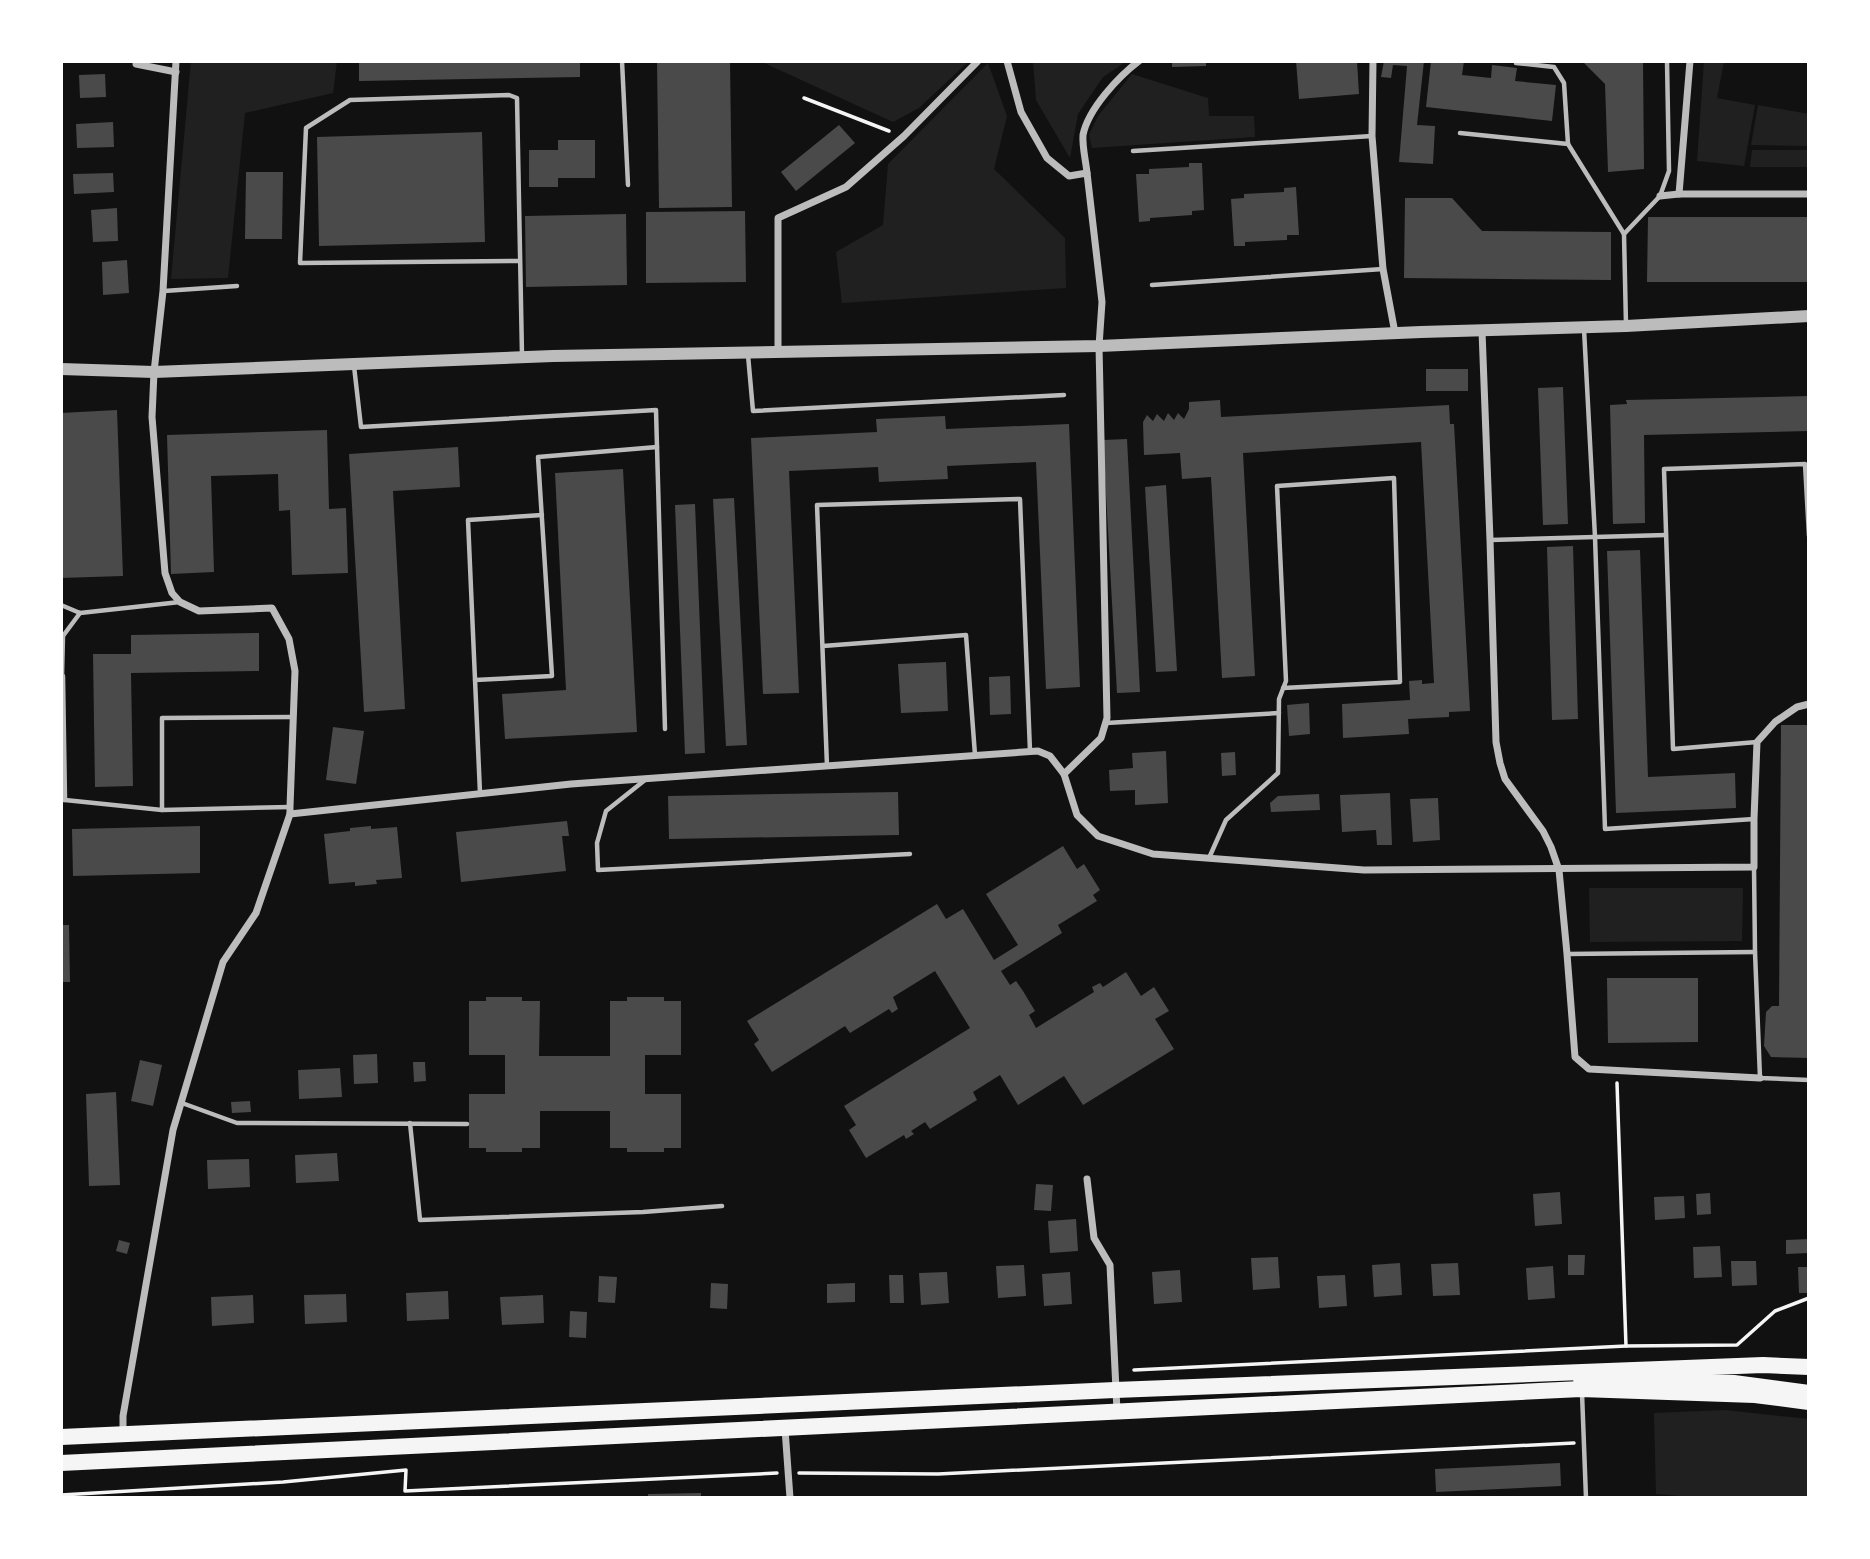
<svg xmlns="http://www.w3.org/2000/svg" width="1870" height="1559" viewBox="0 0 1870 1559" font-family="Commissioner,sans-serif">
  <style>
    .green { fill: #202020 }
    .building { fill: #4a4a4a }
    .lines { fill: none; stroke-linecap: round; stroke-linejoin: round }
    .path { stroke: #f5f5f5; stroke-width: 3.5 }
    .service { stroke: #bcbcbc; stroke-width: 4.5 }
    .minor { stroke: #bcbcbc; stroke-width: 7 }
    .tertiary { stroke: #bcbcbc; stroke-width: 12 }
    .secondary { stroke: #f5f5f5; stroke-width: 14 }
    .trunk { stroke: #f5f5f5; stroke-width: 16 }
  </style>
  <rect width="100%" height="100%" fill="#111"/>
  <g class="green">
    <path d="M191 61H337L333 93 245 113 228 278 171 279Z"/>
    <path d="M760 61H969L919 108 893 122Z"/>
    <path d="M1033 61H1127L1103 77 1078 114 1070 158 1036 100Z"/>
    <path d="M1704 61H1724L1717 98 1755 105 1744 166 1697 161Z"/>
    <path d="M988 63 1007 116 994 169 1065 238 1066 288 842 303 836 252 883 225 888 164Z"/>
    <path d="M1132 74 1208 98 1209 116H1254L1255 137 1092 148 1089 135 1098 116Z"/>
    <path d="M1758 105 1809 114V146L1751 145Z"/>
    <path d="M1752 150H1809V167H1750Z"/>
    <path d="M1589 888H1743L1742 941 1590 942Z"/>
    <path d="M1725 1410 1809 1419V1498H1707L1656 1494 1654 1413Z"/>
  </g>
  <g class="building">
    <path d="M359 61H580V77L359 81Z"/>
    <path d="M657 61H730L732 207 659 208Z"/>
    <path d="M1172 61H1206V66L1172 67Z"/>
    <path d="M1296 61H1357L1359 94 1299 99Z"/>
    <path d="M1384 61H1424L1417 125 1435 126 1433 164 1399 162 1407 66 1393 65 1391 78 1381 77Z"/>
    <path d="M1431 61H1464L1462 75 1491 78 1492 65 1517 68 1515 81 1556 85 1552 121 1426 107Z"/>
    <path d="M1582 61H1643L1644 169 1608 172 1605 84Z"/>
    <path d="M105 74 106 97 80 98 79 75Z"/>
    <path d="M113 122 114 147 77 148 76 124Z"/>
    <path d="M839 125 855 143 796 191 781 172Z"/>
    <path d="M482 132 485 242 319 246 317 137Z"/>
    <path d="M558 140H595V178H558V187H529V150H558Z"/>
    <path d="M1189 163H1202L1204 210 1192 211V215L1150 218V221L1139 222 1136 174H1149V169L1189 167Z"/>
    <path d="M246 172H283L282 239H245Z"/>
    <path d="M113 173 114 192 74 194 73 174Z"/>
    <path d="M1296 187 1299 235H1287V240L1245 242V246H1234L1231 199 1244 198V194L1284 192V188Z"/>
    <path d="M1405 198H1452L1482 231 1611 232V280L1404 278Z"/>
    <path d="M117 208 118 241 93 242 91 210Z"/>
    <path d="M745 211 746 282 646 283V212Z"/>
    <path d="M626 214 627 285 526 287 525 216Z"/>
    <path d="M1648 217H1809V282H1647Z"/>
    <path d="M127 260 129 293 103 295 102 262Z"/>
    <rect x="1426" y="369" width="42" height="22"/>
    <path d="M1563 387 1568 524 1543 525 1538 388Z"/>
    <path d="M1809 396V431L1644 435 1645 523 1613 524 1610 405 1627 404 1626 400Z"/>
    <path d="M1220 400 1221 417 1449 405 1450 424H1454L1470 711 1449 712V717L1408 719 1409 734 1343 738 1342 704 1410 700 1409 681 1422 680V684L1434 683 1421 442 1243 453 1255 676 1222 678 1211 477 1182 479 1180 453 1144 455 1143 422 1147 415 1153 421 1157 414 1164 421 1168 413 1174 420 1178 413 1184 419 1189 409V402Z"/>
    <path d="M117 410 123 576 61 578V413Z"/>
    <path d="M945 416 946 429 1069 424 1080 687 1046 689 1036 462 947 466 948 479 879 482 878 467 789 471 799 693 763 694 751 438 877 432 876 419Z"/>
    <path d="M327 430 329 509 346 508 348 573 292 575 290 510 279 511 278 474 211 476 214 572 171 574 167 435Z"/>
    <path d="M1127 439 1140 692 1117 693 1103 440Z"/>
    <path d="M458 447 460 487 393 491 405 709 364 712 349 454Z"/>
    <path d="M623 469 637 732 505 739 502 694 566 690 555 473Z"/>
    <path d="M1166 485 1177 671 1156 672 1145 487Z"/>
    <path d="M734 498 747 745 726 746 713 499Z"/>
    <path d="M695 504 705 753 685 754 675 505Z"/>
    <path d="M1573 546 1578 719 1552 720 1547 547Z"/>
    <path d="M1640 550 1648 777 1735 773 1736 808 1616 813 1607 551Z"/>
    <path d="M259 633V671L131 673 133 786 95 787 93 654H131V635Z"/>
    <path d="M946 662 948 711 901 713 898 664Z"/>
    <path d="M1010 676 1011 714 990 715 989 677Z"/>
    <path d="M1309 703 1310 734 1289 736 1287 705Z"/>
    <path d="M1781 725H1809V1058L1771 1057 1764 1046 1766 1012 1772 1006H1779Z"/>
    <path d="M333 727 364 731 356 784 326 780Z"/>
    <path d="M1166 751 1168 803 1135 805V790L1110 791 1109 770 1133 768 1132 753Z"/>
    <path d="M1235 752 1236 775 1222 776 1221 753Z"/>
    <path d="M898 792 899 835 669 839 668 796Z"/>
    <path d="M1390 793 1392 845H1377L1376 830 1342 832 1340 795Z"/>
    <path d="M1319 794 1320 810 1271 812 1270 803 1278 796Z"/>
    <path d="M1438 798 1440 840 1413 842 1410 799Z"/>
    <path d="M567 821 569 836H562L566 871 461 882 456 832Z"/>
    <path d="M200 826V873L73 876 72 829Z"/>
    <path d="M371 826V829L397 827 402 878 376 880 377 884 355 886V882L329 884 324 834 350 831V828Z"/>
    <path d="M1063 846 1077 869 1084 864 1100 890 1093 895 1097 901 1058 925 1062 933 1001 971 1010 985 1016 981 1023 991 1035 1011 1029 1015 1036 1028 1094 992 1092 987 1100 983 1103 987 1126 972 1141 996 1154 987 1169 1011 1155 1019 1174 1049 1083 1105 1064 1076 1018 1105 1000 1075 973 1092 977 1100 930 1129 925 1122 911 1131 914 1134 906 1139 904 1135 866 1158 849 1130 856 1125 844 1106 970 1028 935 971 893 997 898 1009 892 1013 889 1009 850 1033 845 1026 772 1072 754 1044 759 1040 747 1021 937 904 946 919 963 909 994 960 1018 945 986 894Z"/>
    <path d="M61 925H69L70 982H61Z"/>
    <path d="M1607 978H1698V1042L1608 1043Z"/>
    <path d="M486 997H522V1001H540L539 1056H610V1001H627V997H664V1001H681V1055H645V1094H681V1148H664V1152H627V1148H610V1111H540V1148H522V1152H486V1148H469V1094H505V1055H469V1001H486Z"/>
    <path d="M377 1054 378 1083 354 1084 353 1055Z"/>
    <path d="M140 1060 162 1065 153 1106 131 1101Z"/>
    <path d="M413 1062H425L426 1081 414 1082Z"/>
    <path d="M340 1068 342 1097 299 1099 298 1070Z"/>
    <path d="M116 1092 120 1185 89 1186 86 1094Z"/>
    <path d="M250 1101 251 1112 232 1113 231 1102Z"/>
    <path d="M337 1153 339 1181 296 1183 295 1155Z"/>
    <path d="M249 1159 250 1187 208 1189 207 1160Z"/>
    <path d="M1036 1184 1053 1185 1051 1211 1034 1210Z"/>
    <path d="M1560 1192 1562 1224 1535 1226 1533 1194Z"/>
    <path d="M1710 1193 1711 1214 1697 1215 1696 1194Z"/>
    <path d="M1684 1196 1685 1218 1655 1220 1654 1197Z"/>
    <path d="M1076 1219 1078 1251 1050 1253 1048 1221Z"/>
    <path d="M1809 1239V1253L1786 1254V1240Z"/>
    <path d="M119 1240 130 1243 127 1254 116 1251Z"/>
    <path d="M1720 1246 1722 1277 1694 1278 1693 1247Z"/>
    <path d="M1568 1255H1585L1584 1275H1568Z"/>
    <path d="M1278 1257 1280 1288 1253 1290 1251 1258Z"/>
    <path d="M1731 1261H1756L1757 1285 1732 1286Z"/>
    <path d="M1400 1263 1402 1295 1374 1297 1372 1265Z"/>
    <path d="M1458 1263 1460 1295 1433 1296 1431 1264Z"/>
    <path d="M1024 1265 1026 1296 998 1298 996 1266Z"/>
    <path d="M1553 1266 1555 1298 1528 1300 1526 1268Z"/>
    <path d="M1798 1267H1809V1293H1799Z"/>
    <path d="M1180 1270 1182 1302 1154 1304 1152 1272Z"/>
    <path d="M947 1272 949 1303 921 1305 919 1273Z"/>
    <path d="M1070 1272 1072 1304 1044 1306 1042 1274Z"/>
    <path d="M889 1275H903L904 1303H890Z"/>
    <path d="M1345 1275 1347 1306 1319 1308 1317 1276Z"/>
    <path d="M599 1276 617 1277 615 1303 598 1302Z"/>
    <path d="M711 1283 728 1284 727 1309 710 1308Z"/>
    <path d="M855 1283V1302L827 1303V1284Z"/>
    <path d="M448 1291 449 1319 407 1321 406 1293Z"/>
    <path d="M346 1294 347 1322 305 1324 304 1295Z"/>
    <path d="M253 1295 254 1323 212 1326 211 1297Z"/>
    <path d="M543 1295 544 1323 502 1325 500 1297Z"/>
    <path d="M570 1311 587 1312 586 1338 569 1337Z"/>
    <path d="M1560 1463 1561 1486 1436 1492 1435 1469Z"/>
    <path d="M701 1493V1498H648V1494Z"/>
  </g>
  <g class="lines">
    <g class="path">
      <path d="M804 98 889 131"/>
      <path d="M1617 1083 1626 1346"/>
      <path d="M1134 1370 1626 1346 1737 1345 1775 1311 1809 1298"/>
      <path d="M799 1473 938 1474 1574 1443"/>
      <path d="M61 1495 283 1482 406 1470 405 1491 777 1473"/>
    </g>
    <g class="service">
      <path d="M622 61 628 185"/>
      <path d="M1516 63 1554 67 1564 83 1568 144"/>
      <path d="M1460 133 1568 144 1624 234"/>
      <path d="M1133 151 1372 136"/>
      <path d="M520 261 300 263 306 128 350 100 509 95 517 98 522 355"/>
      <path d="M1152 285 1383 269"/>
      <path d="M164 291 237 286"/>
      <path d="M1626 325 1624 234 1660 196 1669 171 1667 61"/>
      <path d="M1584 329 1595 537 1605 829 1754 819"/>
      <path d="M748 355 753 411 1064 395"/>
      <path d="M354 366 361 427 656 410 657 447"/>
      <path d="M1490 540 1666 535"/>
      <path d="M61 605 80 613 180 602"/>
      <path d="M823 646 966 635 975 755"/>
      <path d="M62 676 63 636 80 613"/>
      <path d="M475 680 552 676 538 457 657 447 665 729"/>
      <path d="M1106 723 1279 713"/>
      <path d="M1757 742 1673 749 1664 469 1805 464 1809 536"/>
      <path d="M827 766 817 505 1020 499 1030 751"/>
      <path d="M645 780 606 811 597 843 598 870 910 854"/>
      <path d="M480 793 468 520 542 515"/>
      <path d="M61 800H65L63 676"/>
      <path d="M65 800 162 810"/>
      <path d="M290 807 162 810V718L292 717"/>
      <path d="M1209 858 1226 820 1278 773 1279 699 1286 681 1277 486 1394 478 1400 682 1283 688"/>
      <path d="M1754 867 1755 952 1760 1078 1809 1080"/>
      <path d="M1567 954 1755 952"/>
      <path d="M182 1103 237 1123 467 1124"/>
      <path d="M410 1123 420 1220 643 1212 722 1206"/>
      <path d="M1582 1393 1586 1498"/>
    </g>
    <g class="minor">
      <path d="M136 61V64L176 72"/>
      <path d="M1007 61 1021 112 1047 158 1069 176 1087 173 1102 302 1099 346 1107 718 1101 738 1064 774"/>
      <path d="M1373 61 1372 136 1383 269 1395 333"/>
      <path d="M1087 173C1086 162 1082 146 1083 135 1088 109 1119 76 1139 61"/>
      <path d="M1679 194 1690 61"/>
      <path d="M1660 196 1679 194H1809"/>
      <path d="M1482 331 1490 540 1496 742 1500 763 1505 779 1543 831 1551 847 1559 870 1567 954 1575 1057 1589 1069 1760 1078"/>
      <path d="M778 352V218L846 187 904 136 978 61"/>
      <path d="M290 814 571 784 1038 751 1050 756 1064 774 1077 815 1098 836 1153 854 1364 870 1754 867V819L1757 742 1775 722 1797 707 1809 704"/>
      <path d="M1087 1179 1094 1238 1110 1265 1117 1411"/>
      <path d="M785 1429 790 1498"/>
      <path d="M123 1433V1416L173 1130 223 962 256 913 290 814V807L295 671 289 639 272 608 199 611 180 602 172 593 165 573 152 417 154 372 163 291 176 61"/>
    </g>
    <path class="tertiary" d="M61 369 154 372 553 356 1099 346 1421 332 1626 326 1809 316"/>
    <path class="secondary" d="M1580 1379 1734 1382 1809 1392"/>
    <g class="trunk">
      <path d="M61 1437 1115 1390 1763 1365 1809 1367"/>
      <path d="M61 1463 1581 1389 1755 1395 1809 1402"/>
    </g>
  </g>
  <rect width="1870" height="1559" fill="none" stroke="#ffffff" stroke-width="126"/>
</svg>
